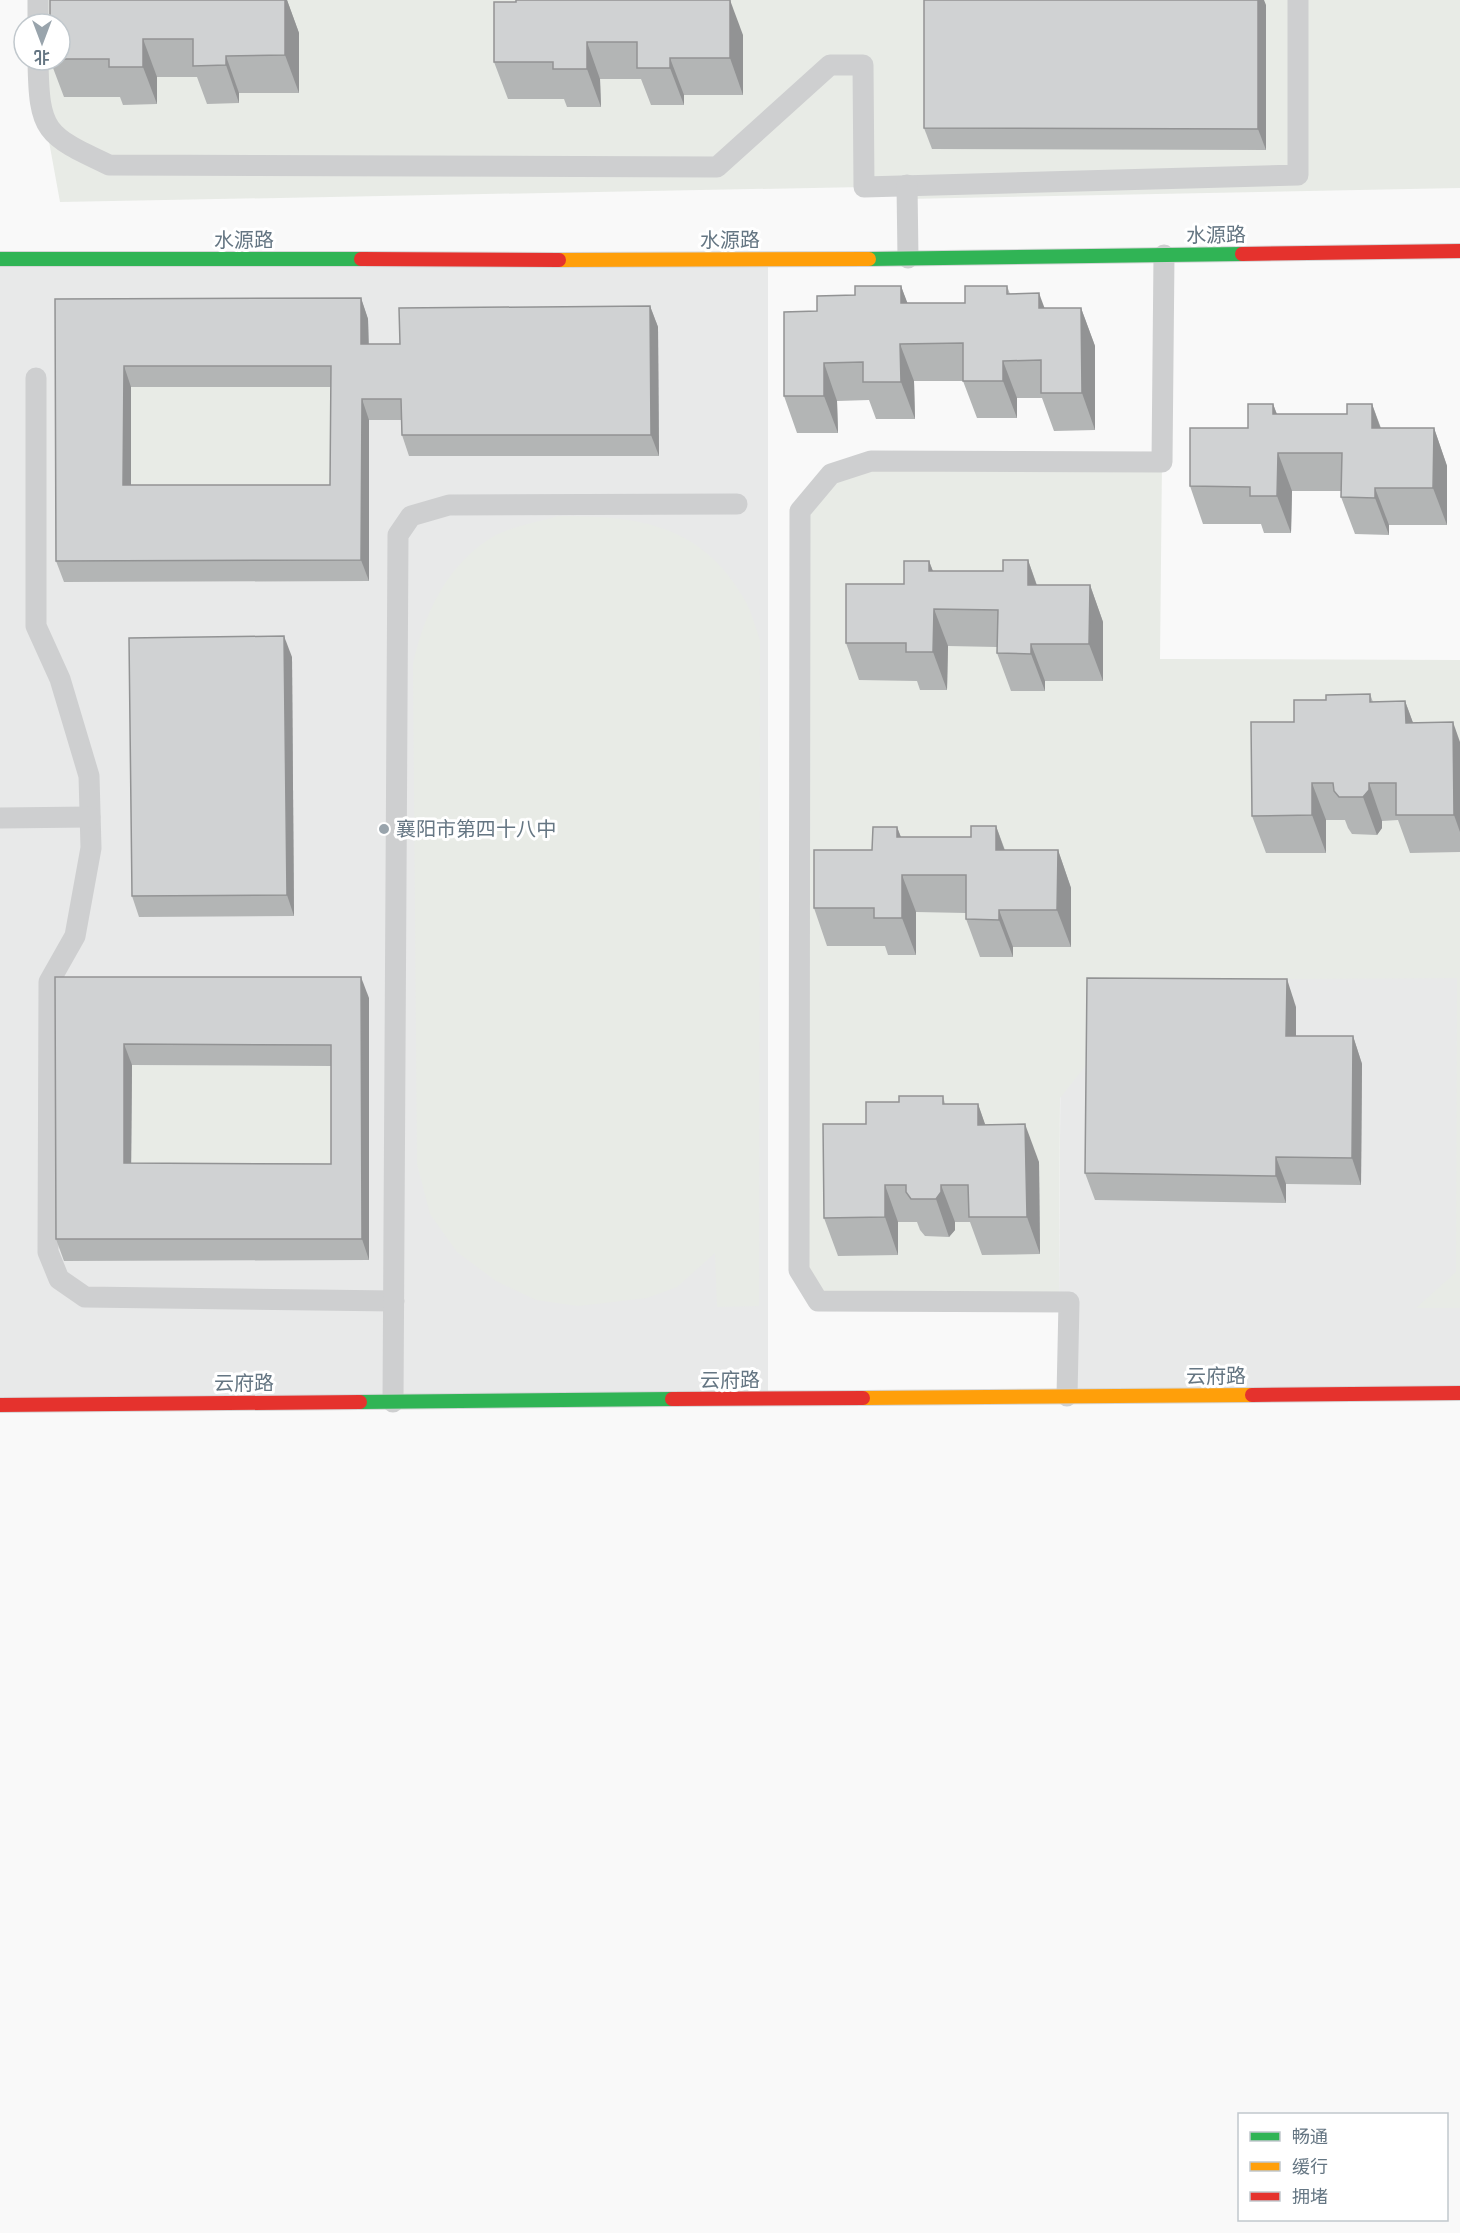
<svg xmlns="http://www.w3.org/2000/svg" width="1460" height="2233" viewBox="0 0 1460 2233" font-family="Poppins,'Noto Sans SC',sans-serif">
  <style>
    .built { fill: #e8e9e9 }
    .green { fill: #e8ebe6 }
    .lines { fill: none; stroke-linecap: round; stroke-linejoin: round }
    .fast-casing { stroke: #d5d6d7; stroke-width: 16 }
    .slow-casing { stroke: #d5d6d7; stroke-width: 16 }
    .jam-casing { stroke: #d5d6d7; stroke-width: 16 }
    .lane { stroke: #cecfd0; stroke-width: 21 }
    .fast { stroke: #30b455; stroke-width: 14 }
    .slow { stroke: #ff9f0a; stroke-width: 14 }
    .jam { stroke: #e5322d; stroke-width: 14 }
    .wall { fill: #b3b5b5; fill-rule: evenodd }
    .shaded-wall { fill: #929394 }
    .building { fill: #d0d2d3; stroke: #929394; stroke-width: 1.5; fill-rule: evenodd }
    .poi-dot { fill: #99a4ac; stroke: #fff; stroke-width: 2 }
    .labels { text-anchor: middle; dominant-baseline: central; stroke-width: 6; stroke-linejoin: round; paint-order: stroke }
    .street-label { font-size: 20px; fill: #657683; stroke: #fff }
    .poi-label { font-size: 20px; fill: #657683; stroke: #fff; text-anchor: start }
  </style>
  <rect width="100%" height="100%" fill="#f9f9f9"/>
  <g class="built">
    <path d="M0 259 768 260V1399L0 1405Z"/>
    <path d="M1061 978H1460V1393L1067 1396 1059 1302Z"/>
  </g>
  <g class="green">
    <path d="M38 0H1460V188L907 199 864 187 60 202 46 125 38 60H60V24H38Z"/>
    <rect x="131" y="387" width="207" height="119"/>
    <path d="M871 461 1162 462 1160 659 1460 660V1308H1416L1456 1272 1457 978 1154 980 1060 1098 1059 1302 818 1301 799 1270 800 511 831 474Z"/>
    <path d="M558 516C640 516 702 524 746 602 752 614 756 628 760 641L759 1306 717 1307 715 1253 677 1287 647 1298 578 1306 536 1300 496 1281 457 1252 430 1214 417 1164 413 664C424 613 449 561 496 535 514 526 539 522 558 516Z"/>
    <path d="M132 1065 338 1066V1185L131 1184Z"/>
  </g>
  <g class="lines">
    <g class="fast-casing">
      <g id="fast">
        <path d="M0 259H361"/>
        <path d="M869 259 1242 254"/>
        <path d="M360 1402 672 1399"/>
      </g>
    </g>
    <g class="slow-casing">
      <g id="slow">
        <path d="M559 260 869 259"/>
        <path d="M863 1398 1252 1395"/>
      </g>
    </g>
    <g class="jam-casing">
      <g id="jam">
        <path d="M1242 254 1460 251"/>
        <path d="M361 259 559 260"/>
        <path d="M1252 1395 1460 1393"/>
        <path d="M672 1399 863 1398"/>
        <path d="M0 1405 360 1402"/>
      </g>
    </g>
    <g class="lane">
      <path d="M38 0V24"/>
      <path d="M38 60C39 132 45 135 109 165L717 167 830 65H863L864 187 1298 175V0"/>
      <path d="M907 185 908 258"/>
      <path d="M36 378V626L60 679 89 776 91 848 75 936 49 982 48 1252 59 1279 85 1297 394 1301"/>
      <path d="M0 818 90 817"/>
      <path d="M1067 1396 1069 1302 818 1301 799 1270 800 511 831 474 871 461 1162 462 1164 255"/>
      <path d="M393 1402 398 535 411 516 449 505 737 504"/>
    </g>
    <use href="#fast" class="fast"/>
    <use href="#slow" class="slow"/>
    <use href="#jam" class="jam"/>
  </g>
  <g class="wall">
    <path d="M50 0H287L299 33V93H239V103L207 104 197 77H157V104L123 105 120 97H64L50 60H60V24Z"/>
    <path d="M494 2 743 35V95H684V105H651L641 79H600L601 107H567L564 99H508L494 62Z"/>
    <path d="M1266 5V150L932 149 924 128Z"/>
    <path d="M901 286 907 303H965L1007 286 1010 294 1044 308H1081L1095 346V430L1054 431 1042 398H1017V418H977L963 381H914L915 419H876L869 400 837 401 838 433H797L784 396 817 311 855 295Z"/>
    <path d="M361 298 368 319 369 344H400L650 306 658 327 659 456H409L402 435 401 420H369V581L64 582 56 561 55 299ZM131 387H331L330 485H131Z"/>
    <path d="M1273 404 1277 414H1347L1372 404 1381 428H1434L1447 466V525H1389V535L1355 534 1341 497V491H1292L1291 533H1264L1261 524H1203L1190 486Z"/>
    <path d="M1028 560 1037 585H1090L1103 622V681H1045V691H1011L997 653V647L948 646 947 690H920L917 681 859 680 846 643 904 584 929 561 933 571H1003Z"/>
    <path d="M292 657 294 916 139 917 132 896Z"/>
    <path d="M1370 694 1373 702 1405 701 1413 723 1460 742V852L1410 853 1398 820 1382 821V828L1377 835 1352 834 1348 828 1345 820H1326V853H1266L1252 816 1326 700Z"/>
    <path d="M996 826 1005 850H1058L1071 888V947H1013V957H980L966 919V913L916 912V955H888L885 946H827L814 908 872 850 897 827 901 837H971Z"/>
    <path d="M55 977 369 998V1260L64 1261 56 1239ZM132 1065 331 1066V1164L131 1163Z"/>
    <path d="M1296 1007V1036H1353L1362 1064 1361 1185 1286 1184V1203L1095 1200 1085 1173Z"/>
    <path d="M943 1096 945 1104H978L985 1125 1039 1162 1040 1254 982 1255 970 1222H955V1230L949 1237 925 1236 920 1230 917 1222H898V1255L838 1256 824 1218 866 1124 899 1102Z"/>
  </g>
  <g class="shaded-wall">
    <path d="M285 0H287L299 33V93L285 55Z"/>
    <path d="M730 0 743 35V95L730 58Z"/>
    <path d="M1258 0H1264L1266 5V150L1258 129Z"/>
    <path d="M143 39 157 77V104L143 67Z"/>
    <path d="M587 42 600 79 601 107 587 69Z"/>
    <path d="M226 56 239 93V103L226 65Z"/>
    <path d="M670 58 684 95V105L670 68Z"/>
    <path d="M901 286 915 323 901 303Z"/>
    <path d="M1039 293 1053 331 1039 308Z"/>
    <path d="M361 298 368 319 369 366 361 344Z"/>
    <path d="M650 306 658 327 659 456 651 435Z"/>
    <path d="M1081 308 1095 346V430L1082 393Z"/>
    <path d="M900 344 914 381 915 419 901 382Z"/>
    <path d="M1003 361 1017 398V418L1003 381Z"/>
    <path d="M824 363 837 401 838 433 824 396Z"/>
    <path d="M124 366 131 387V506L123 485Z"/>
    <path d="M362 399 369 420V581L361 560Z"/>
    <path d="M1273 404 1287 442 1273 414Z"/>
    <path d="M1372 404 1385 441 1372 428Z"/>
    <path d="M1434 428 1447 466V525L1433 488Z"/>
    <path d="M1278 453 1292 491 1291 533 1277 496Z"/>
    <path d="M1375 488 1389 525V535L1375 498Z"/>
    <path d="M1028 560 1041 598 1028 585Z"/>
    <path d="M929 561 943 598 929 571Z"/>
    <path d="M1090 585 1103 622V681L1089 644Z"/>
    <path d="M934 609 948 646 947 690 933 652Z"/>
    <path d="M284 636 292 657 294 916 287 895Z"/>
    <path d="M1031 644 1045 681V691L1031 654Z"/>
    <path d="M1405 701 1419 739 1406 723Z"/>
    <path d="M1453 722 1460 742V832L1454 815Z"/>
    <path d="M1312 783 1326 820V853L1312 815Z"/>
    <path d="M1369 783 1382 821V828L1377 835 1363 797Z"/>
    <path d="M996 826 1009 863 996 850Z"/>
    <path d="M897 827 911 864 897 837Z"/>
    <path d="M1058 850 1071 888V947L1057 910Z"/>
    <path d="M902 875 916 912V955L902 918Z"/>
    <path d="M999 910 1013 947V957L999 920Z"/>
    <path d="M361 977 369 998V1260L362 1239Z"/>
    <path d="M1287 979 1296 1007V1063L1286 1036Z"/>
    <path d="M1353 1036 1362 1064 1361 1185 1352 1158Z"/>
    <path d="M124 1044 132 1065 131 1184 124 1163Z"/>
    <path d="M978 1104 991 1141 978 1125Z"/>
    <path d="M1025 1124 1039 1162 1040 1254 1027 1217Z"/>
    <path d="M1276 1157 1286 1184V1203L1276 1176Z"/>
    <path d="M885 1185 898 1222V1255L885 1217Z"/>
    <path d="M941 1185 955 1222V1230L949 1237 936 1199Z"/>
  </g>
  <g class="building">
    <path d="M50 0H285V55L226 56V65L193 66V39H143V67H109V59H60V24H50Z"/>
    <path d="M516 0H730V58H670V68H637V42H587V69H553V62H494V2H516Z"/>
    <path d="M924 0H1258V129L924 128Z"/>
    <path d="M855 286H901V303H965V286H1007V294L1039 293V308H1081L1082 393H1041V360L1003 361V381H963V343L900 344 901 382H863V362L824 363V396H784V312L817 311V296L855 295Z"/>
    <path d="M361 298V344H400L399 308 650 306 651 435H402L401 399H362L361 560 56 561 55 299ZM124 366H331L330 485H123Z"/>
    <path d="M1248 404H1273V414H1347V404H1372V428H1434L1433 488H1375V498L1341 497 1342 453H1278L1277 496H1250V487L1190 486V428H1248Z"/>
    <path d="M1003 560H1028V585H1090L1089 644H1031V654L997 653 998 610 934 609 933 652H906V643H846V584H904V561H929V571H1003Z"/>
    <path d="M284 636 287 895 132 896 129 638Z"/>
    <path d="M1370 694V702L1405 701 1406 723 1453 722 1454 815H1396V783H1369V790L1363 797H1339L1334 791 1333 783H1312V815L1252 816 1251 722H1294V700H1326V695Z"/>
    <path d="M971 826H996V850H1058L1057 910H999V920L966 919V875H902V918H874V908H814V850H872L873 827H897V837H971Z"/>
    <path d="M55 977H361L362 1239H56ZM124 1044 331 1045V1164L124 1163Z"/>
    <path d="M1087 978 1287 979 1286 1036H1353L1352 1158 1276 1157V1176L1085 1173Z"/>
    <path d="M899 1096H943V1104H978V1125L1025 1124 1027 1217H969L968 1185H941V1192L936 1199H911L906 1192V1185H885V1217L824 1218 823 1124H866V1102H899Z"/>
  </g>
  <circle class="poi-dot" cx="384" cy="829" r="6"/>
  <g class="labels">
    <g class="street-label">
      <text transform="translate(1216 235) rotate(-1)">水源路</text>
      <text x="244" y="240">水源路</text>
      <text x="730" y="240">水源路</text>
      <text x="1216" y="1376">云府路</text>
      <text x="730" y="1380">云府路</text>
      <text x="244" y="1383">云府路</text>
    </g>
    <g class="poi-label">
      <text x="396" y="829">襄阳市第四十八中</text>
    </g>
  </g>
  <rect x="1238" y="2113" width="210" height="108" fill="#ffffff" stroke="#c1c8cd" stroke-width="1.5"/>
  <rect x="1250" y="2132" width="30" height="9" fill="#30b455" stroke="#c1c8cd" stroke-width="1.5"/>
  <text x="1292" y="2143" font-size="18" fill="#657683">畅通</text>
  <rect x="1250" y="2162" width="30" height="9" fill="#ff9f0a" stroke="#c1c8cd" stroke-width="1.5"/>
  <text x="1292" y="2173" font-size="18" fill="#657683">缓行</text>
  <rect x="1250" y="2192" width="30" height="9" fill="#e5322d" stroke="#c1c8cd" stroke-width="1.5"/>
  <text x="1292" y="2203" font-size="18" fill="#657683">拥堵</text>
  <g transform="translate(42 42) rotate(180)"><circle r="28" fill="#ffffff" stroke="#c1c8cd" stroke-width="1.5"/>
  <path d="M0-4.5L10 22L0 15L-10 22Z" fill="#99a4ac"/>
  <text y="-9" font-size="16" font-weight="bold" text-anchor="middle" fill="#657683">北</text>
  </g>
</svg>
